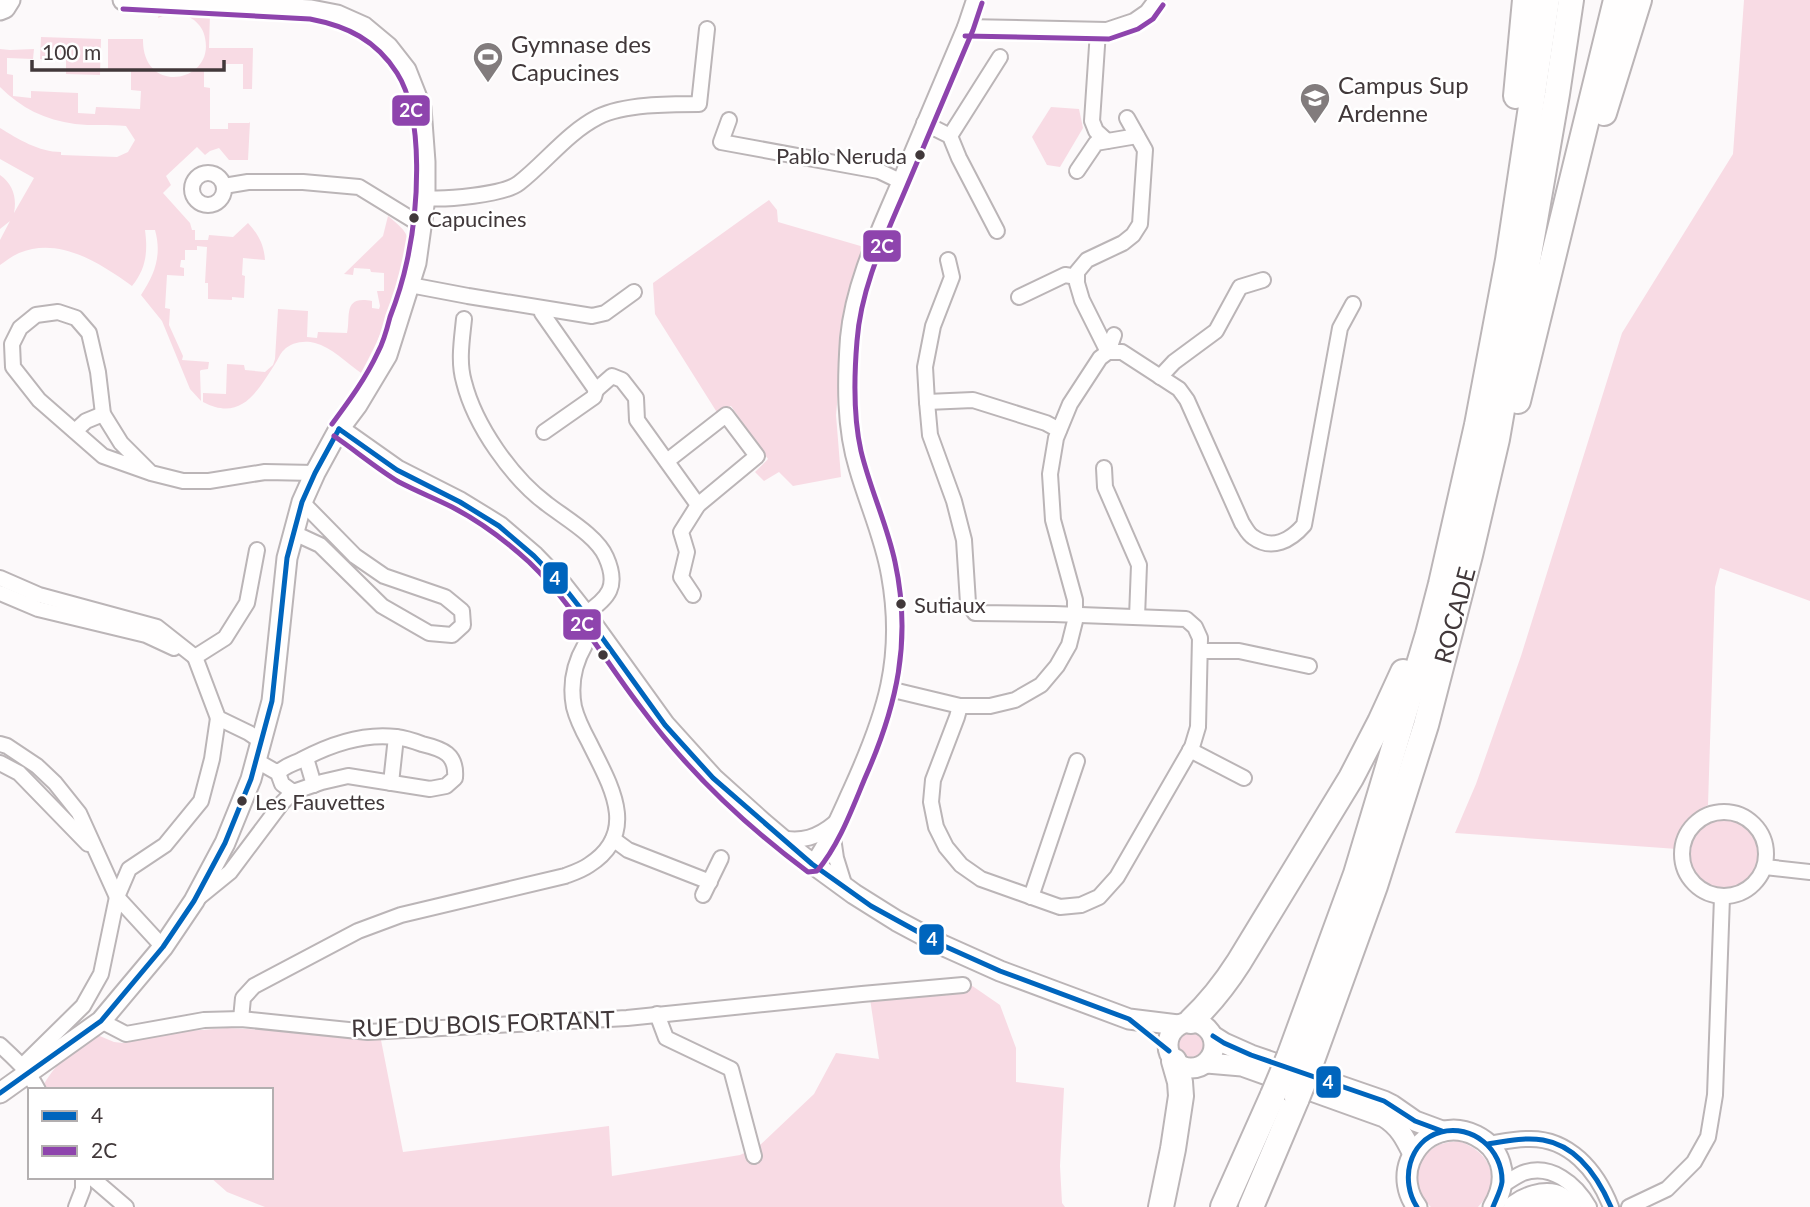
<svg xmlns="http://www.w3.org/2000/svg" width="1810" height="1207" viewBox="0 0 1810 1207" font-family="Lato,sans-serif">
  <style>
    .green { fill: #f8dbe4 }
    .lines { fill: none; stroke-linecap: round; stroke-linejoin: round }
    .street-casing { stroke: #bbb5b7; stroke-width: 18 }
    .secondary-casing { stroke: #bbb5b7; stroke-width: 23 }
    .highway-casing { stroke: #bbb5b7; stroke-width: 28 }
    .street { stroke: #fffefe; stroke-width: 14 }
    .secondary { stroke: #fffefe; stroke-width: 19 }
    .highway { stroke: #fffefe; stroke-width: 24 }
    .highway-bridge-casing { stroke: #bbb5b7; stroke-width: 28; stroke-linecap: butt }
    .highway-bridge { stroke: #fffefe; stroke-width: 24 }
    .bus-1-casing { stroke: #fff; stroke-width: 10 }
    .bus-2-casing { stroke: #fff; stroke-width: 10 }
    .bus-1 { stroke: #0065bd; stroke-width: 5 }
    .bus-2 { stroke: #8e44ad; stroke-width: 5 }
    .bus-dot { fill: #41383a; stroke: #fff; stroke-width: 2.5 }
    .labels { text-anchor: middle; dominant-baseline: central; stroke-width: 5; stroke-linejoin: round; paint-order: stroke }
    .bus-label { font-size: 22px; fill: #41383a; stroke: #fff; text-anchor: start }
    .poi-label { font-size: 24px; fill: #41383a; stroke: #fff; text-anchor: start }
    .street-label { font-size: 24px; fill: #41383a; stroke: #fff }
    .line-badge { stroke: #fff; stroke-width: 2.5 }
    .badge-label { font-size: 19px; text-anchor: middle; font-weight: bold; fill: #fff }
  </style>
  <rect width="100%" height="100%" fill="#fcf9fa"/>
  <g class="green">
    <path d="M1744 0H1810V601L1720 568 1715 587 1708 805C1687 816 1682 826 1677 849L1455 833 1476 784 1521 656 1622 333 1733 154Z"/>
    <path d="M160 10 210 13 209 48H253L252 89H243V64H226L225 70H204V87L210 88V129H228V123H249L250 122 248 160H229L219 148 210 151 205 155 197 147 166 176 171 185 163 193 190 223 192 230H195V240H208L209 235 233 237 248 223C258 234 264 244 265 260L243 258 242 275 245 276 244 298 232 297V300L208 299V283H205L207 247 197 246V250H185V260H181L180 267 184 268V276L167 275 165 308 170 309 169 325 183 356 182 360 209 362 208 369 201 370 200 371 201 401 190 389 162 321 141 295C155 274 162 255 155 230H145C148 252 146 269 132 286 100 263 59 236 19 253 12 256 6 261 0 265V240L10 221 0 229V175C13 184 17 198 14 213L34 178 0 159V128C18 139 39 152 61 152V155L117 157 128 152 135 140 126 126C109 124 91 126 75 124 45 120 21 108 0 87V49L10 50 34 49 33 59 7 58V74L13 75V96L31 98V91L78 93V113L95 114 96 107 140 109 141 91 131 90V70L108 69V39H143C142 96 215 83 205 38 204 31 200 25 194 20 183 12 170 12 158 18Z"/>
    <path d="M41 37 101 39 100 75 66 74V54L49 53 48 60 40 59Z"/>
    <path d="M1051 107 1079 109 1083 128 1060 167 1047 165 1032 137Z"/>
    <path d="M769 200 777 210 778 222 864 247 854 276 845 317 836 415 841 477 793 486 779 472 764 481 755 472 768 459 731 406 718 414 655 314 653 283Z"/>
    <path d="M388 216C395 222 407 230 408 241 409 247 406 256 405 262 396 302 380 338 361 373 347 363 331 347 315 343 305 340 291 342 284 350 280 353 278 360 275 364 257 392 241 422 203 402V393L226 394 227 364 244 365 245 370 265 372 273 365 275 359 278 309 308 311 307 337 317 338 318 332 347 333C351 317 342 295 372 301V308L379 309 380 306 377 291H384V273L371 272 370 269 354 268 353 275 344 274 383 236Z"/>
    <circle cx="1724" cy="853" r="37"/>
    <path d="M971 985 1000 1005 1016 1048V1082L1064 1088 1060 1166 1062 1203 1065 1207H265L227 1192 210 1177H271V1090H47L44 1084C58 1060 73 1051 95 1034L114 1042 123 1043 144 1037 174 1032 227 1028 330 1033 381 1040 403 1152 609 1126 612 1176 740 1155 759 1146 814 1094 836 1053 879 1059 869 992Z"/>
    <circle cx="1192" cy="1044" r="15"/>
    <path d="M1458 1141C1491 1151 1503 1181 1478 1207H1431C1413 1192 1413 1163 1432 1149 1440 1143 1448 1142 1458 1141Z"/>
  </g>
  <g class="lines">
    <g class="street-casing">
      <g id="street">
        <path d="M965 27 1107 30 1134 21 1147 12 1156 0"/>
        <path d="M1098 31 1092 121 1096 131 1107 141"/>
        <path d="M1127 118 1145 150 1140 224 1133 235 1123 243 1087 260 1077 272V283L1082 300 1108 352H1122L1179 389 1187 400 1242 523C1245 527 1248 534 1253 537 1272 551 1291 540 1304 525L1340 328 1353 304"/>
        <path d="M729 120 721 142 879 171 900 181"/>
        <path d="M924 123 950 136 959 158 997 231"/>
        <path d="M950 136 1000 57"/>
        <path d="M1077 171 1096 143 1137 136"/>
        <circle cx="208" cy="189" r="16"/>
        <path d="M224 186 248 182H303L359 187 421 225"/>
        <path d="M425 198C444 200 504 195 519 183 546 162 567 133 598 117 624 104 669 104 699 104L707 29"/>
        <path d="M948 260 952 277 933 326 925 367 927 402 930 435 954 501 964 540 968 603 975 613 1054 614 1186 619 1195 627 1200 638 1198 727 1192 747 1117 877 1099 897 1081 905 1060 907 981 879 961 865 946 847 936 827 931 802 933 780 957 717 960 706"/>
        <path d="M410 285 468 296 592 316 605 313 634 292"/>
        <path d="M1019 297 1065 275 1077 277"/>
        <path d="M541 309 542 313 596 390 612 376 622 380 636 398 637 420 698 505"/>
        <path d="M464 319C462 339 458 362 464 382 475 426 512 478 547 504 565 518 597 536 606 557 619 586 609 598 585 614"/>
        <path d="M1160 377 1174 362 1216 331 1240 287 1263 280"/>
        <path d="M927 402 973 400 1046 423 1059 430"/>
        <path d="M75 431 86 421 103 414"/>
        <path d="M544 432 594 397 596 390"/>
        <path d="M667 461 726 415 757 456 698 505 681 532 687 552 681 577 693 595"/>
        <path d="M1104 468 1105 487 1139 565 1137 617"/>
        <path d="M151 473 121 443 103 414 98 372 89 333 76 318 58 312 36 315 20 328 12 344 13 367 39 400 103 456 151 473 183 481H209L265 472 315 473"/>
        <path d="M294 533 320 545 382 606 429 633 452 635 463 625 462 611 445 597 384 576 355 556 302 502"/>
        <path d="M257 550 247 603 225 638 195 657 218 718 249 733 262 742"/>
        <path d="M0 578 39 595 157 627 195 657"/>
        <path d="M0 593 38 609 146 635 174 648"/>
        <path d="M1200 651H1239L1309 666"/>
        <path d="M889 689 960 706H990L1015 700 1041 685 1057 666 1069 645 1075 621V600L1053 520 1050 474 1056 438 1070 404 1100 358 1108 352 1114 335"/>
        <path d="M0 744 7 746 37 766 55 783 79 813 117 897 163 947"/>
        <path d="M1190 750 1244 778"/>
        <path d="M306 758 314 785"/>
        <path d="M257 761 278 773 282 784 293 792 322 782 348 776 430 789 446 786 455 778C457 754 443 749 422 744 414 741 404 738 396 737 363 733 329 745 301 760 293 764 284 766 278 773"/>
        <path d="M0 763 19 773 88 844"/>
        <path d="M391 783 396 737"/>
        <circle cx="1724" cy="854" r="42"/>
        <path d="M832 831 836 858 845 887"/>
        <path d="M780 838C802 842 817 838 835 823"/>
        <path d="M613 839 628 850 710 882"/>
        <path d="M812 864C829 840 839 815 851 789 885 714 904 658 889 575 883 539 867 504 857 469 844 427 845 381 848 338 853 284 878 232 899 183 921 131 943 79 965 27L974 0"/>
        <path d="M1765 867 1810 872"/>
        <path d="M703 895 721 858"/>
        <path d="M1031 897 1077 761"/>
        <path d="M198 898 230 872 281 804 293 792"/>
        <path d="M657 1014 666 1038 731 1069 754 1156"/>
        <path d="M241 1019 243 998 254 986 358 931 401 915 565 876C573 873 582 870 589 865 641 832 609 783 589 742 583 731 577 719 574 707 570 686 574 664 585 645"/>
        <path d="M101 1021 126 1034 204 1020 241 1019 368 1032 627 1018 862 994 963 985"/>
        <path d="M0 1045C16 1060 28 1070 38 1090"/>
        <path d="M23 1065 83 1006 101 974 117 897 129 869 165 845 201 801 212 759 218 718"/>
        <path d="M1488 1144C1501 1142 1514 1139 1527 1139 1569 1137 1597 1171 1611 1207"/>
        <path d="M91 1177 126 1207"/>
        <path d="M1503 1185C1509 1181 1516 1176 1523 1173 1551 1163 1576 1184 1589 1207"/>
        <path d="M76 1207 83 1189V1177"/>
        <path d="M1629 1207 1667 1189 1694 1162 1708 1137 1715 1095 1722 897"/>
      </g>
    </g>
    <g class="secondary-casing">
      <g id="secondary">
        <path d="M0 10 5 8 10 0"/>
        <path d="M339 429 397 470 460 502 499 526 534 556 563 586 585 614 665 725 713 778 763 823 802 856 854 894 897 921 942 945 1000 971 1129 1019 1178 1025"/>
        <circle cx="1191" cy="1045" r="23"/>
        <path d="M1213 1036 1224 1043 1251 1055 1384 1101 1392 1105 1415 1121 1442 1131"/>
        <path d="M1207 1063 1242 1066 1384 1117C1399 1126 1405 1138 1413 1154"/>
        <path d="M0 1093 101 1021 163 947 194 901 225 843 251 779 272 701 287 558 302 502 315 473 339 429 357 405 387 355 416 263 425 198V162L421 108 406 70 388 47 364 27 337 15 311 10 123 0"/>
        <path d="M1417 1207C1407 1194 1404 1176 1410 1161 1436 1098 1532 1141 1493 1207"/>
      </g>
    </g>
    <g class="highway-casing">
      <g id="highway">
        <path d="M1516 96 1525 0"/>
        <path d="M1604 113 1639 0"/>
        <path d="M1518 401 1616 0"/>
        <path d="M1191 1021C1210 1003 1225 984 1239 962L1351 778 1380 722 1403 672"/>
        <path d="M1289 1057 1356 874 1428 634 1441 584 1477 425 1508 260 1547 0"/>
        <path d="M1311 1063 1375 886 1426 725 1470 555 1497 439 1557 94 1571 0"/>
        <path d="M1161 1207 1173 1149 1181 1096 1180 1082 1174 1061"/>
        <path d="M1223 1207 1273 1095"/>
        <path d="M1251 1207 1297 1098"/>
        <path d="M1516 1207C1527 1199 1542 1194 1555 1197 1560 1198 1565 1203 1569 1207"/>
      </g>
    </g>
    <use href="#street" class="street"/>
    <use href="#secondary" class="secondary"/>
    <use href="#highway" class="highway"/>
    <g class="highway-bridge-casing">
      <g id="highway-bridge">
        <path d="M1273 1095 1289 1057"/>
        <path d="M1297 1098 1311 1063"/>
      </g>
    </g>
    <use href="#highway-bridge" class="highway-bridge"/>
    <g class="bus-1-casing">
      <g id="bus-1">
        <path d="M339 429 397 470 460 502 499 526 534 556 563 586 585 614 665 725 713 778 812 864 871 906 942 945 1000 971 1129 1019 1169 1051"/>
        <path d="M1213 1036 1224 1043 1251 1055 1384 1101 1415 1121 1442 1131"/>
        <path d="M0 1093 101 1021 163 947 194 901 225 843 251 779 272 701 287 558 302 502 315 473 339 429"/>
        <path d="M1488 1144C1506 1141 1525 1137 1543 1140 1578 1146 1598 1177 1611 1207"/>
        <path d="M1417 1207C1400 1181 1408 1141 1441 1132 1472 1124 1503 1149 1502 1182 1501 1190 1496 1199 1493 1207"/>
      </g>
    </g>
    <g class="bus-2-casing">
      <g id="bus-2">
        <path d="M123 9 310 19C347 26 376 40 397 73 425 117 418 211 407 261 403 280 397 299 390 317 387 329 384 341 378 352 366 378 349 401 332 424"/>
        <path d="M965 36 1109 39 1138 29 1153 19 1163 5"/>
        <path d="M334 436C356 451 376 468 399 482 416 491 434 498 452 507 479 521 506 541 529 562 574 605 604 660 642 709 688 771 746 826 808 872L817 871C839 845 852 809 865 778 897 706 912 640 895 562 887 524 870 489 861 451 853 416 854 377 857 341 861 286 886 236 907 186 929 134 951 82 973 30L982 3"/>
      </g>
    </g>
    <use href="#bus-1" class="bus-1"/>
    <use href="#bus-2" class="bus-2"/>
  </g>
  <defs>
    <g id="stadium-pin" transform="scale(1.575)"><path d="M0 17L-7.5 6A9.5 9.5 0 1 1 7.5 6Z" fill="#827c7d" stroke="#fff"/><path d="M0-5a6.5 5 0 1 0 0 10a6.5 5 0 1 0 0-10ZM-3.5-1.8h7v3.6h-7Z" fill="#fff"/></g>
    <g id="university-pin" transform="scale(1.575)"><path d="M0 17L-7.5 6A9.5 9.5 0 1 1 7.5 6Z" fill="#827c7d" stroke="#fff"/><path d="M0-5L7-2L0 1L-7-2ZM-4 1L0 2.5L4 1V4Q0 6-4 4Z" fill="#fff"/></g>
  </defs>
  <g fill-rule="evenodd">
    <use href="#stadium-pin" x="488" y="57"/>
    <use href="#university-pin" x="1315" y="98"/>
  </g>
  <g class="bus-dot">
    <circle cx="920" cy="155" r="6"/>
    <circle cx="414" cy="218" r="6"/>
    <circle cx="901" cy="604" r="6"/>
    <circle cx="603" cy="655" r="6"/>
    <circle cx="242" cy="801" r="6"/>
  </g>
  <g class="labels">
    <g class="bus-label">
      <text x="907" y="155" text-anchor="end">Pablo Neruda</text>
      <text x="427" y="218">Capucines</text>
      <text x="914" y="604">Sutiaux</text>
      <text x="255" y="801">Les Fauvettes</text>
    </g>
    <g class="poi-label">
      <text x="511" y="43">Gymnase des<tspan x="511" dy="28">Capucines</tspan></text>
      <text x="1338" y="84">Campus Sup<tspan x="1338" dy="28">Ardenne</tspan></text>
    </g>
    <g class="street-label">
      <text transform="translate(1454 615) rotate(-75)">ROCADE</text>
      <text transform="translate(483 1023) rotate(-2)">RUE DU BOIS FORTANT</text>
    </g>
  </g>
  <g class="line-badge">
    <rect x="391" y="94" width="40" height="33" rx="7" fill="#8e44ad"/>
    <rect x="862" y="229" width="40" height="34" rx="7" fill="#8e44ad"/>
    <rect x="542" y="561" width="27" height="34" rx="7" fill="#0065bd"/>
    <rect x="562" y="608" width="40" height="33" rx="7" fill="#8e44ad"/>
    <rect x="918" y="923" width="27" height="33" rx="7" fill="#0065bd"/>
    <rect x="1315" y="1065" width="27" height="34" rx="7" fill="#0065bd"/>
  </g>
  <g class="badge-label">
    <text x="411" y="117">2C</text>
    <text x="882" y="253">2C</text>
    <text x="555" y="585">4</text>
    <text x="582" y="631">2C</text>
    <text x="932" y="946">4</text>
    <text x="1328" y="1089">4</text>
  </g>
  <rect x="28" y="1088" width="245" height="91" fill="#ffffff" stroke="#b3afb0" stroke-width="2"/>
  <rect x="42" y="1111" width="35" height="10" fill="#0065bd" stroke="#b3afb0" stroke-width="2"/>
  <text x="91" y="1123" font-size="21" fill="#41383a">4</text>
  <rect x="42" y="1146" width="35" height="10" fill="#8e44ad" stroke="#b3afb0" stroke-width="2"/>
  <text x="91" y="1158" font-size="21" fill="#41383a">2C</text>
  <path d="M32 60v10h192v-10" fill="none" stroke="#41383a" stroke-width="3.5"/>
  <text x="42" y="60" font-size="21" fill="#41383a" stroke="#ffffff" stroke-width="5" paint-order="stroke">100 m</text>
</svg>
